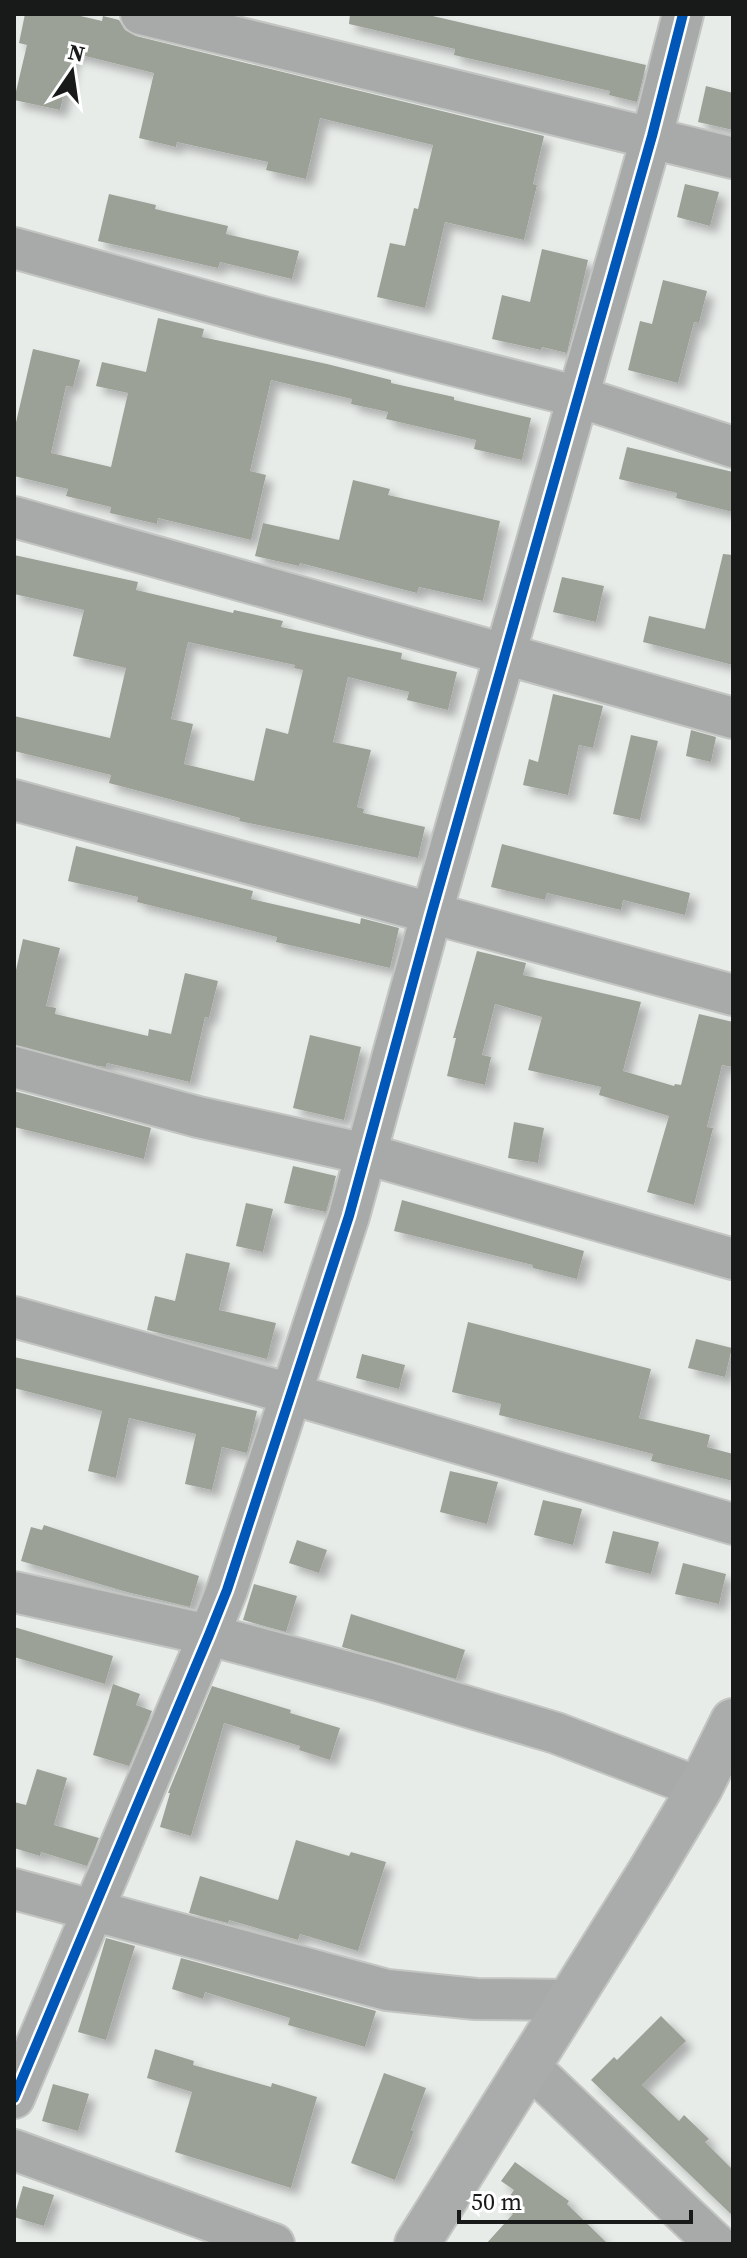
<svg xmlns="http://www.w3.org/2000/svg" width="747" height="2258" viewBox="0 0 747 2258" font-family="'Source Serif 4',serif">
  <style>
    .building { fill: #9ba196; fill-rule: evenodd; filter: url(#shadow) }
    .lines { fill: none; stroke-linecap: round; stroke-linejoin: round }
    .minor-casing { stroke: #c3c5c3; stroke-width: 44 }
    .major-casing { stroke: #c3c5c3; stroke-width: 48 }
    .minor { stroke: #a7aaa8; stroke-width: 40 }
    .major { stroke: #aaacab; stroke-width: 44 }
    .cycleway-casing { stroke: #fff; stroke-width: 15 }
    .cycleway { stroke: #0057b8; stroke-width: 10 }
  </style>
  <defs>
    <filter id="shadow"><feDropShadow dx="7" dy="7" stdDeviation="4" flood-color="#0004"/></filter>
  </defs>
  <rect width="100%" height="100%" fill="#e8ece9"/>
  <g class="building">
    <path d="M25 14H72L102 21 103 16 119 20 125 30 136 36 544 136 533 184 537 185 524 240 445 222 425 308 377 297 390 243 405 246 414 208 418 209 433 145 320 118 306 179 266 170 268 162 177 142 176 147 139 138 154 73 73 53 60 110 14 100 27 45 19 43Z"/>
    <path d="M350 14H424L646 65 637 102 609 95 610 91 454 55 455 49 349 24Z"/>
    <path d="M706 86 733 93V130L698 122Z"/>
    <path d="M685 184 719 192 710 226 677 217Z"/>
    <path d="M109 194 156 205 155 209 228 226 226 234 299 251 292 279 220 262 218 268 98 241Z"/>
    <path d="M542 249 588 260 567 353 542 347 541 350 492 339 502 295 530 302Z"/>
    <path d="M663 280 707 291 699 323 694 322 678 383 628 370 640 321 652 324Z"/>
    <path d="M158 318 204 329 202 337 327 364 391 380V383L454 397V400L531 418 522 460 474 449 476 440 386 419 388 412 351 404 352 399 271 380 250 471 266 475 251 540 158 518 157 524 110 513 111 507 66 496 68 489 14 476V431L33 349 80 360 73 387 66 386 51 453 111 467 128 393 96 386 102 362 146 372Z"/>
    <path d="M627 447 733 472V512L676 498 677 493 619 479Z"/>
    <path d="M353 480 390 489 388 495 500 521 483 601 419 587 417 593 300 563 299 566 255 556 263 523 339 540Z"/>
    <path d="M723 554 733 555V665L643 642 649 616 705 629Z"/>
    <path d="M14 555 138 582 136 590 233 613 234 610 283 621 281 627 402 653 401 659 457 672 448 710 407 700 409 692 348 677 333 742 371 750 357 807 364 809 363 813 425 827 418 858 239 821 240 818 109 783 111 775 14 751V716L110 738 126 668 73 656 84 610 14 594ZM188 642 295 665 294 668 303 670 288 734 266 728 254 781 184 764 193 724 171 719Z"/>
    <path d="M562 577 604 586 596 622 553 612Z"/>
    <path d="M553 694 603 706 593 748 579 745 568 795 523 785 529 759 538 762Z"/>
    <path d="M691 730 716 737 711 762 686 756Z"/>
    <path d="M631 735 658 741 640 820 613 814Z"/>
    <path d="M502 844 690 893 685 915 623 900 621 910 547 893 545 900 491 887Z"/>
    <path d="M76 846 253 891 251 899 360 924 361 918 399 928 390 968 276 942 277 937 137 902 138 897 68 881Z"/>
    <path d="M23 939 60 948 46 1006 56 1008 55 1014 148 1036 149 1029 171 1034 185 973 218 981 209 1018 205 1017 190 1082 107 1063 106 1067 98 1066 14 1045V979Z"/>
    <path d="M477 951 526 963 523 975 641 1002 623 1071 674 1086 675 1084 681 1085 699 1014 733 1022V1067L722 1065 707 1127 713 1128 694 1205 647 1192 669 1116 599 1095 601 1087 528 1070 542 1017 495 1004 482 1055 491 1057 485 1085 447 1076 456 1038H453Z"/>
    <path d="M310 1035 361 1047 344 1120 293 1108Z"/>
    <path d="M14 1091 151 1128 144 1159 14 1127Z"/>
    <path d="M514 1122 544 1128 538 1163 508 1158Z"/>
    <path d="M293 1166 336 1176 326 1212 284 1203Z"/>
    <path d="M402 1200 584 1251 577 1279 533 1268V1265L394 1231Z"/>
    <path d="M246 1203 273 1209 263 1252 236 1246Z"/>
    <path d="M186 1253 230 1263 219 1310 276 1323 267 1359 147 1330 155 1296 175 1301Z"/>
    <path d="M468 1322 651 1369 639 1418 710 1435 707 1447 733 1454V1481L651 1461 653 1454 499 1415 501 1404 452 1392Z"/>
    <path d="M696 1339 732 1348 725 1377 688 1368Z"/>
    <path d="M362 1354 405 1365 399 1389 356 1378Z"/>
    <path d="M14 1357 257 1411 247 1453 222 1447 212 1490 185 1484 196 1434 129 1418 116 1478 88 1471 102 1411 14 1388Z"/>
    <path d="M450 1471 498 1482 487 1524 440 1512Z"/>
    <path d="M543 1500 582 1509 573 1545 534 1535Z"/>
    <path d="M44 1525 199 1576 190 1607 127 1592 21 1561 31 1527 42 1530Z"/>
    <path d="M613 1531 659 1542 651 1574 605 1563Z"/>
    <path d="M297 1540 327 1550 319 1573 289 1563Z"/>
    <path d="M683 1563 726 1574 719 1604 675 1594Z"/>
    <path d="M254 1584 297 1596 286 1632 243 1620Z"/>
    <path d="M351 1614 465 1650 456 1679 342 1647Z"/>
    <path d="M14 1627 113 1656 105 1684 14 1657Z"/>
    <path d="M113 1684 140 1694 136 1705 152 1711 129 1766 93 1755Z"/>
    <path d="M212 1686 291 1710 290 1713 340 1728 330 1760 299 1750 300 1746 224 1723 191 1836 160 1827 170 1793H168Z"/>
    <path d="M37 1769 67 1778 54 1825 99 1838 87 1866 41 1852 40 1856 14 1848V1802L26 1805Z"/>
    <path d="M296 1840 349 1856 351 1852 386 1862 358 1951 300 1934 298 1940 229 1920 228 1923 189 1913 200 1876 278 1900Z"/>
    <path d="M106 1938 135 1946 106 2040 78 2032Z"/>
    <path d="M181 1958 376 2011 365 2047 288 2025 290 2018 205 1992 203 1999 172 1989Z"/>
    <path d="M661 2016 686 2041 642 2085 679 2121 684 2115 709 2139 705 2142 733 2170V2216L591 2080 614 2057 617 2060Z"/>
    <path d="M155 2049 194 2061 193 2065 271 2087 272 2083 317 2097 291 2188 175 2152 192 2092 147 2078Z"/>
    <path d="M384 2073 426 2088 411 2130 414 2131 395 2180 351 2163Z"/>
    <path d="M53 2084 89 2094 78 2131 42 2121Z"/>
    <path d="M515 2162 569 2201 567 2204 608 2244H486L513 2214 502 2207 514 2190 501 2181Z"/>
    <path d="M23 2186 54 2195 44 2226 14 2217Z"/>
  </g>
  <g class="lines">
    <g class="minor-casing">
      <g id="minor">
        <path d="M141 14 733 158"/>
        <path d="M14 248 263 317 579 397 733 447"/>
        <path d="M14 517 733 718"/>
        <path d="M14 800 733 995"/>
        <path d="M14 1067 198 1117 366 1154 733 1259"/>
        <path d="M14 1317 291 1394 733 1524"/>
        <path d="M14 1592 209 1635 381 1681 556 1733 700 1788"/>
        <path d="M14 1889 387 1990 476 1999 570 2000"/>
        <path d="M529 2066 716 2244"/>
        <path d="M14 2098 209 1635 227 1590 291 1394 349 1216 432 912 652 136 683 14"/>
        <path d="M14 2150 274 2244"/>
      </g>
    </g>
    <g class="major-casing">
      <path id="major" d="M417 2244 650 1872 700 1788 733 1721"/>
    </g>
    <use href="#minor" class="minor"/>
    <use href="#major" class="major"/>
    <g class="cycleway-casing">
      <path id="cycleway" d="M14 2098 209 1635 227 1590 291 1394 349 1216 432 912 652 136 683 14"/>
    </g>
    <use href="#cycleway" class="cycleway"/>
  </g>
  <rect width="747" height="2258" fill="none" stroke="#171a18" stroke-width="32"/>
  <g transform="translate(72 72) rotate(13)" stroke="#ffffff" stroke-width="6" paint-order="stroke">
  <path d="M0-6L14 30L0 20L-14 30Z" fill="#171a18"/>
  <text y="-12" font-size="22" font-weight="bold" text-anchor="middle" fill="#171a18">N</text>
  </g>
  <path d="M459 2210v12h232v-12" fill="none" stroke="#171a18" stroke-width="4"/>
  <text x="471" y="2210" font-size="24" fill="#171a18" stroke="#ffffff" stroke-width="6" paint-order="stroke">50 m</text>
</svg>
